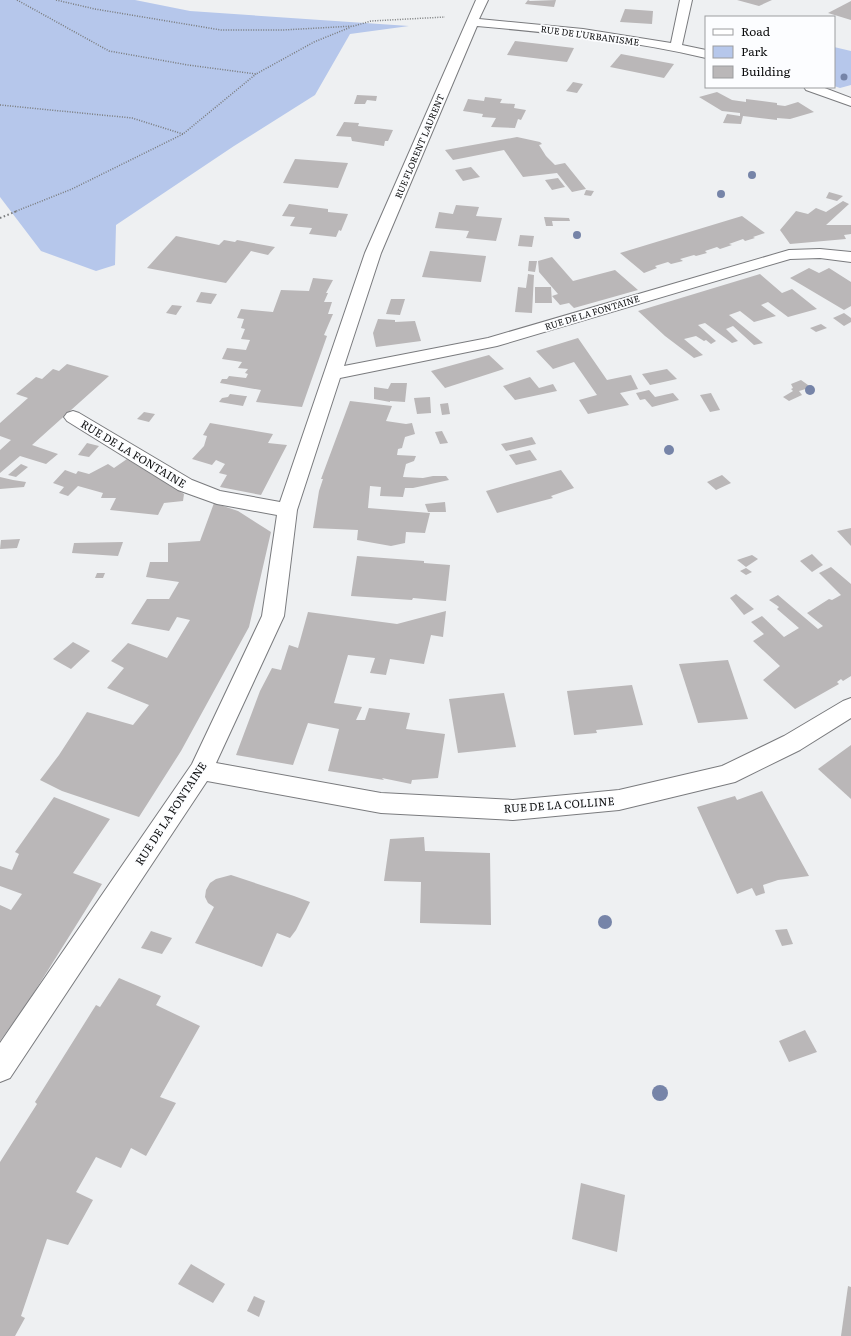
<svg xmlns="http://www.w3.org/2000/svg" width="851" height="1336" viewBox="0 0 851 1336" font-family="Literata,serif">
  <style>
    .green { fill: #b6c7eb }
    .building { fill: #bab7b8 }
    .lines { fill: none; stroke-linecap: round; stroke-linejoin: round }
    .street-casing { stroke: #7a7b7e; stroke-width: 2 }
    .path-far1 { stroke: #797b7c; stroke-width: 1.5; stroke-dasharray: 1 1.5; stroke-linecap: butt }
    .path { stroke: #797b7c; stroke-width: 2; stroke-dasharray: 1.5 2.5; stroke-linecap: butt }
    .street { fill: #fff; fill-rule: evenodd }
    .tree { fill: #7684a8 }
    .labels { text-anchor: middle; dominant-baseline: central; stroke-width: 3.5; stroke-linejoin: round; paint-order: stroke }
    .far-street-label { font-size: 9px; fill: #0d0e0f; stroke: #fcfdff }
    .street-label { font-size: 11px; fill: #0d0e0f; stroke: #fcfdff }
  </style>
  <rect width="100%" height="100%" fill="#eef0f2"/>
  <g class="green">
    <path d="M0 0H135L190 11 409 26 350 34 315 95 234 146 116 225 115 265 96 271 41 251 0 197Z"/>
    <path d="M834 47 851 51V85L840 88 834 86Z"/>
  </g>
  <g class="building">
    <path d="M528 0 530 1 556 0 554 7 525 4Z"/>
    <path d="M737 0H772L759 6Z"/>
    <path d="M851 1V20L828 13Z"/>
    <path d="M625 9 653 11 652 24 620 22Z"/>
    <path d="M515 41 574 48 567 62 507 55Z"/>
    <path d="M621 54 674 64 664 78 610 67Z"/>
    <path d="M573 82 583 84 577 93 566 91Z"/>
    <path d="M717 92 732 100 746 102V99L777 103V105L785 106 798 102 814 112 790 119 777 118V120L743 116 741 124 723 123 727 114 740 116V113L722 111 699 97Z"/>
    <path d="M357 95 377 96 376 101 367 100 365 104H354Z"/>
    <path d="M485 97 502 99 500 103 515 104 514 108 526 110 521 120 518 119 515 128 491 127 496 118 482 117 483 114 463 111 468 99 484 101Z"/>
    <path d="M344 122 359 123 358 126 393 130 388 141H385L384 146 352 141 351 137 336 136Z"/>
    <path d="M517 137 540 142 542 144 539 145 546 156 555 165 565 163 586 189 572 192 557 173 523 177 504 150 453 160 445 150Z"/>
    <path d="M295 159 348 163 338 188 283 183Z"/>
    <path d="M471 167 480 177 463 181 455 170Z"/>
    <path d="M558 178 565 187 552 190 545 180Z"/>
    <path d="M586 190 594 191 591 196 584 195Z"/>
    <path d="M829 192 843 196 837 201 826 198Z"/>
    <path d="M843 201 849 204 826 225H851V234L844 235 846 239 790 244 780 230 796 211 808 214 816 208 826 212Z"/>
    <path d="M289 204 328 209V212L348 214 341 231 339 230 336 237 309 234 312 228 290 226 295 217 282 216Z"/>
    <path d="M456 205 479 207 476 216 502 218 496 241 466 238 469 231 435 228 439 212 453 214Z"/>
    <path d="M742 216 765 233 753 237 755 238 745 241 743 239 729 244 732 245 720 249 717 247 705 251 707 253 696 256 694 255 680 259 683 261 671 264 668 262 655 266 657 268 644 273 620 253Z"/>
    <path d="M544 217 569 218 570 221H552L553 226H546Z"/>
    <path d="M520 235 534 236 532 247 518 246Z"/>
    <path d="M176 236 219 245 224 240 235 242 237 240 275 247 268 255 251 251 226 283 147 268Z"/>
    <path d="M430 251 486 256 481 282 422 277Z"/>
    <path d="M552 257 573 281 615 270 638 290 574 308 569 303 560 305 552 296 558 294 539 272 538 261Z"/>
    <path d="M529 261H537L535 272 528 271Z"/>
    <path d="M809 268 819 273 829 268 851 282V306L844 310 790 278Z"/>
    <path d="M528 274 534 275 532 313 515 312 518 287 526 288Z"/>
    <path d="M760 274 782 293 792 289 817 309 788 317 768 302 761 305 776 316 754 322 740 311 729 315 763 343 754 345 733 326 726 329 738 341 732 343 705 323 698 325 716 341 711 344 706 340 704 341 696 336 684 339 703 355 694 358 665 336 638 311Z"/>
    <path d="M313 278 333 280 326 293H328L324 302H332L328 314H333L324 335 327 336 302 407 256 402 261 390 220 383 222 379H227L229 376 246 378 248 374 245 373 248 369 238 368 242 362 222 359 227 348 246 350 250 340 241 339 245 329 241 328 244 319 237 318 241 309 273 312 281 290 309 291Z"/>
    <path d="M535 287H551L552 303H535Z"/>
    <path d="M201 292 217 294 211 304 196 302Z"/>
    <path d="M391 299H405L400 315 386 314Z"/>
    <path d="M172 305 182 306 176 315 166 313Z"/>
    <path d="M844 313 851 318V322L844 326 833 318Z"/>
    <path d="M378 319 395 320V322L415 321 421 341 376 347 373 333Z"/>
    <path d="M821 324 827 328 816 332 810 328Z"/>
    <path d="M578 338 607 380 631 375 638 389 620 393 629 405 588 414 579 400 597 395 574 362 553 369 536 351Z"/>
    <path d="M489 355 504 369 445 388 431 371Z"/>
    <path d="M67 364 109 376 32 445 58 454 46 464 20 456 0 473V450L11 440 0 436V423L28 398 16 394 36 377 42 379 53 369 59 371Z"/>
    <path d="M667 369 677 379 650 385 642 374Z"/>
    <path d="M530 377 539 388 553 384 557 391 515 400 503 386Z"/>
    <path d="M801 380 808 385 809 388 799 391 802 395 789 401 783 397 793 391 791 389 793 388 791 384Z"/>
    <path d="M391 383H407L405 402 390 401V402L374 399V387L388 389Z"/>
    <path d="M649 390 655 397 673 393 679 400 652 407 645 399 640 400 636 393Z"/>
    <path d="M711 393 720 410 710 412 700 395Z"/>
    <path d="M230 394 245 396H247L243 406 219 402 222 398 228 397Z"/>
    <path d="M430 397 431 413 417 414 414 398Z"/>
    <path d="M350 401 392 406 386 421 406 424 412 423 415 434 405 437 402 448 398 449 397 455 416 456 414 461 406 464 403 477 423 478 433 476H446L449 480 413 488H405L403 497 380 496 381 487 370 486 368 508 430 513 425 533 406 532 405 543 391 546 357 540 358 530 313 528 319 491 323 479H321Z"/>
    <path d="M448 403 450 414 442 415 440 404Z"/>
    <path d="M144 412 155 414 149 422 137 419Z"/>
    <path d="M210 423 273 434 268 443 287 445 261 495 220 487 227 475 219 473 225 464 216 460 212 465 192 459 204 446 207 436 203 435Z"/>
    <path d="M442 431 448 443 440 444 435 432Z"/>
    <path d="M532 437 536 444 506 451 501 444Z"/>
    <path d="M87 443 99 446 89 457 78 455Z"/>
    <path d="M530 450 537 460 516 465 509 455Z"/>
    <path d="M127 459 184 494 183 501 164 503 158 515 110 510 116 498H101L103 493 78 486 68 496 59 493 64 487 53 483 65 470 76 474 78 471 89 474 108 464 114 468Z"/>
    <path d="M21 464 28 467 16 477 8 475Z"/>
    <path d="M561 470 574 488 551 496 553 498 497 513 486 491Z"/>
    <path d="M722 475 731 483 716 490 707 482Z"/>
    <path d="M0 477 13 480 26 482 24 487 0 489Z"/>
    <path d="M445 502 446 512H428L425 504Z"/>
    <path d="M214 503 238 511 271 532 249 627 181 751 139 817 62 791 40 780 59 755 87 712 133 725 149 705 107 688 124 668 111 661 128 643 167 658 190 620 177 617 169 631 131 624 147 599H169L179 582 146 577 150 562H168V543L200 541Z"/>
    <path d="M851 528V546L837 531Z"/>
    <path d="M20 539 17 548 0 549 1 540Z"/>
    <path d="M123 542 118 556 72 553 74 543Z"/>
    <path d="M812 554 823 565 812 572 800 561Z"/>
    <path d="M752 555 758 559 746 567 737 560Z"/>
    <path d="M357 556 424 561V563L450 565 446 601 413 598 412 600 351 596Z"/>
    <path d="M831 567 851 584V676L843 681 841 679 837 682 839 684 795 709 763 680 780 666 753 641 764 634 751 622 762 616 784 637 799 628 777 609 779 607 769 600 778 595 818 629 823 626 807 613 829 599 832 600 841 595 819 573Z"/>
    <path d="M746 568 752 572 746 575 740 571Z"/>
    <path d="M97 573H105L103 578H95Z"/>
    <path d="M736 594 754 609 744 615 730 598Z"/>
    <path d="M446 611 443 637 431 635 424 664 390 659 386 675 370 673 375 658 348 655 334 703 362 707 356 720H365L369 708 410 713 406 729 445 734 438 778 412 780 411 784 382 778 384 780 328 771 339 729 308 723 293 765 236 755 260 691 272 668 281 670 289 645 298 648 308 612 397 624Z"/>
    <path d="M73 642 90 651 71 669 53 659Z"/>
    <path d="M728 660 748 719 698 723 679 664Z"/>
    <path d="M632 685 643 725 596 730 597 733 574 735 567 691Z"/>
    <path d="M504 693 516 747 458 753 449 699Z"/>
    <path d="M851 745V799L818 769Z"/>
    <path d="M762 791 809 876 778 880 763 885 765 893 756 896 752 888 737 894 697 807 735 796 737 800Z"/>
    <path d="M54 797 110 819 73 873 102 884 28 1002 0 1041V905L11 910 22 894 0 886V866L12 870 19 854 15 852Z"/>
    <path d="M424 837 425 851 490 853 491 925 420 923 421 882 384 881 390 839Z"/>
    <path d="M231 875 294 896 310 902 296 930 290 938 277 933 262 967 195 943 214 907 208 903 205 897 206 890 210 883 216 879Z"/>
    <path d="M787 929 793 944 782 946 775 930Z"/>
    <path d="M151 931 172 938 162 954 141 948Z"/>
    <path d="M119 978 161 996 156 1005 200 1026 160 1097 176 1103 146 1156 131 1148 121 1168 96 1157 76 1192 93 1200 68 1245 47 1239 21 1316 25 1318 15 1336H0V1162L37 1104 35 1102 96 1005 100 1007Z"/>
    <path d="M805 1030 817 1052 789 1062 779 1041Z"/>
    <path d="M581 1183 625 1195 617 1252 572 1239Z"/>
    <path d="M191 1264 225 1284 213 1303 178 1284Z"/>
    <path d="M848 1286 851 1287V1336H841Z"/>
    <path d="M254 1296 265 1301 259 1317 247 1311Z"/>
  </g>
  <g class="lines">
    <g class="street-casing">
      <g id="street">
        <path d="M476 0H488L479 19 583 29 671 43 680 0H692L682 45 706 50V58C630 40 554 33 477 26L381 253 344 366 488 338 789 250 820 249 851 252V262L820 258 790 259 497 346 340 378 297 510 284 616 216 763 381 793 513 800 619 790 722 766 784 736 843 701 851 698V718L800 750 735 782 619 810 513 820 381 813 207 781 10 1078 0 1082V1043L192 764 262 616 277 515 217 504 178 490 67 421 64 417 67 413 73 411 79 413 192 480 220 491 280 502 365 253Z"/>
        <path d="M804 87H822L851 98V106L806 90Z"/>
      </g>
    </g>
    <g class="path-far1">
      <path d="M17 0 109 51 188 65 256 74 314 42 351 27"/>
      <path d="M56 0 95 9 221 30H283L354 26 371 21 445 17"/>
      <path d="M0 105 132 118 183 134"/>
      <path d="M14 212 72 189 183 134 256 74"/>
    </g>
    <path class="path" d="M0 218 17 211"/>
    <use href="#street" class="street"/>
  </g>
  <g class="tree">
    <circle cx="844" cy="77" r="3.5"/>
    <circle cx="752" cy="175" r="4"/>
    <circle cx="721" cy="194" r="4"/>
    <circle cx="577" cy="235" r="4"/>
    <circle cx="810" cy="390" r="5"/>
    <circle cx="669" cy="450" r="5"/>
    <circle cx="605" cy="922" r="7"/>
    <circle cx="660" cy="1093" r="8"/>
  </g>
  <g class="labels">
    <g class="far-street-label">
      <text transform="translate(590 35) rotate(8)">RUE DE L'URBANISME</text>
      <text transform="translate(419 146) rotate(-67)">RUE FLORENT LAURENT</text>
      <text transform="translate(592 312) rotate(-17)">RUE DE LA FONTAINE</text>
    </g>
    <g class="street-label">
      <text transform="translate(134 453) rotate(31)">RUE DE LA FONTAINE</text>
      <text transform="translate(559 804) rotate(-4)">RUE DE LA COLLINE</text>
      <text transform="translate(170 813) rotate(-57)">RUE DE LA FONTAINE</text>
    </g>
  </g>
  <rect x="705" y="16" width="130" height="72" fill="#fcfdff" stroke="#9c9d9f"/>
  <rect x="713" y="29" width="20" height="6" fill="#ffffff" stroke="#9c9d9f"/>
  <text x="741" y="36" font-size="12" fill="#0d0e0f">Road</text>
  <rect x="713" y="46" width="20" height="12" fill="#b6c7eb" stroke="#9c9d9f"/>
  <text x="741" y="56" font-size="12" fill="#0d0e0f">Park</text>
  <rect x="713" y="66" width="20" height="12" fill="#bab7b8" stroke="#9c9d9f"/>
  <text x="741" y="76" font-size="12" fill="#0d0e0f">Building</text>
</svg>
